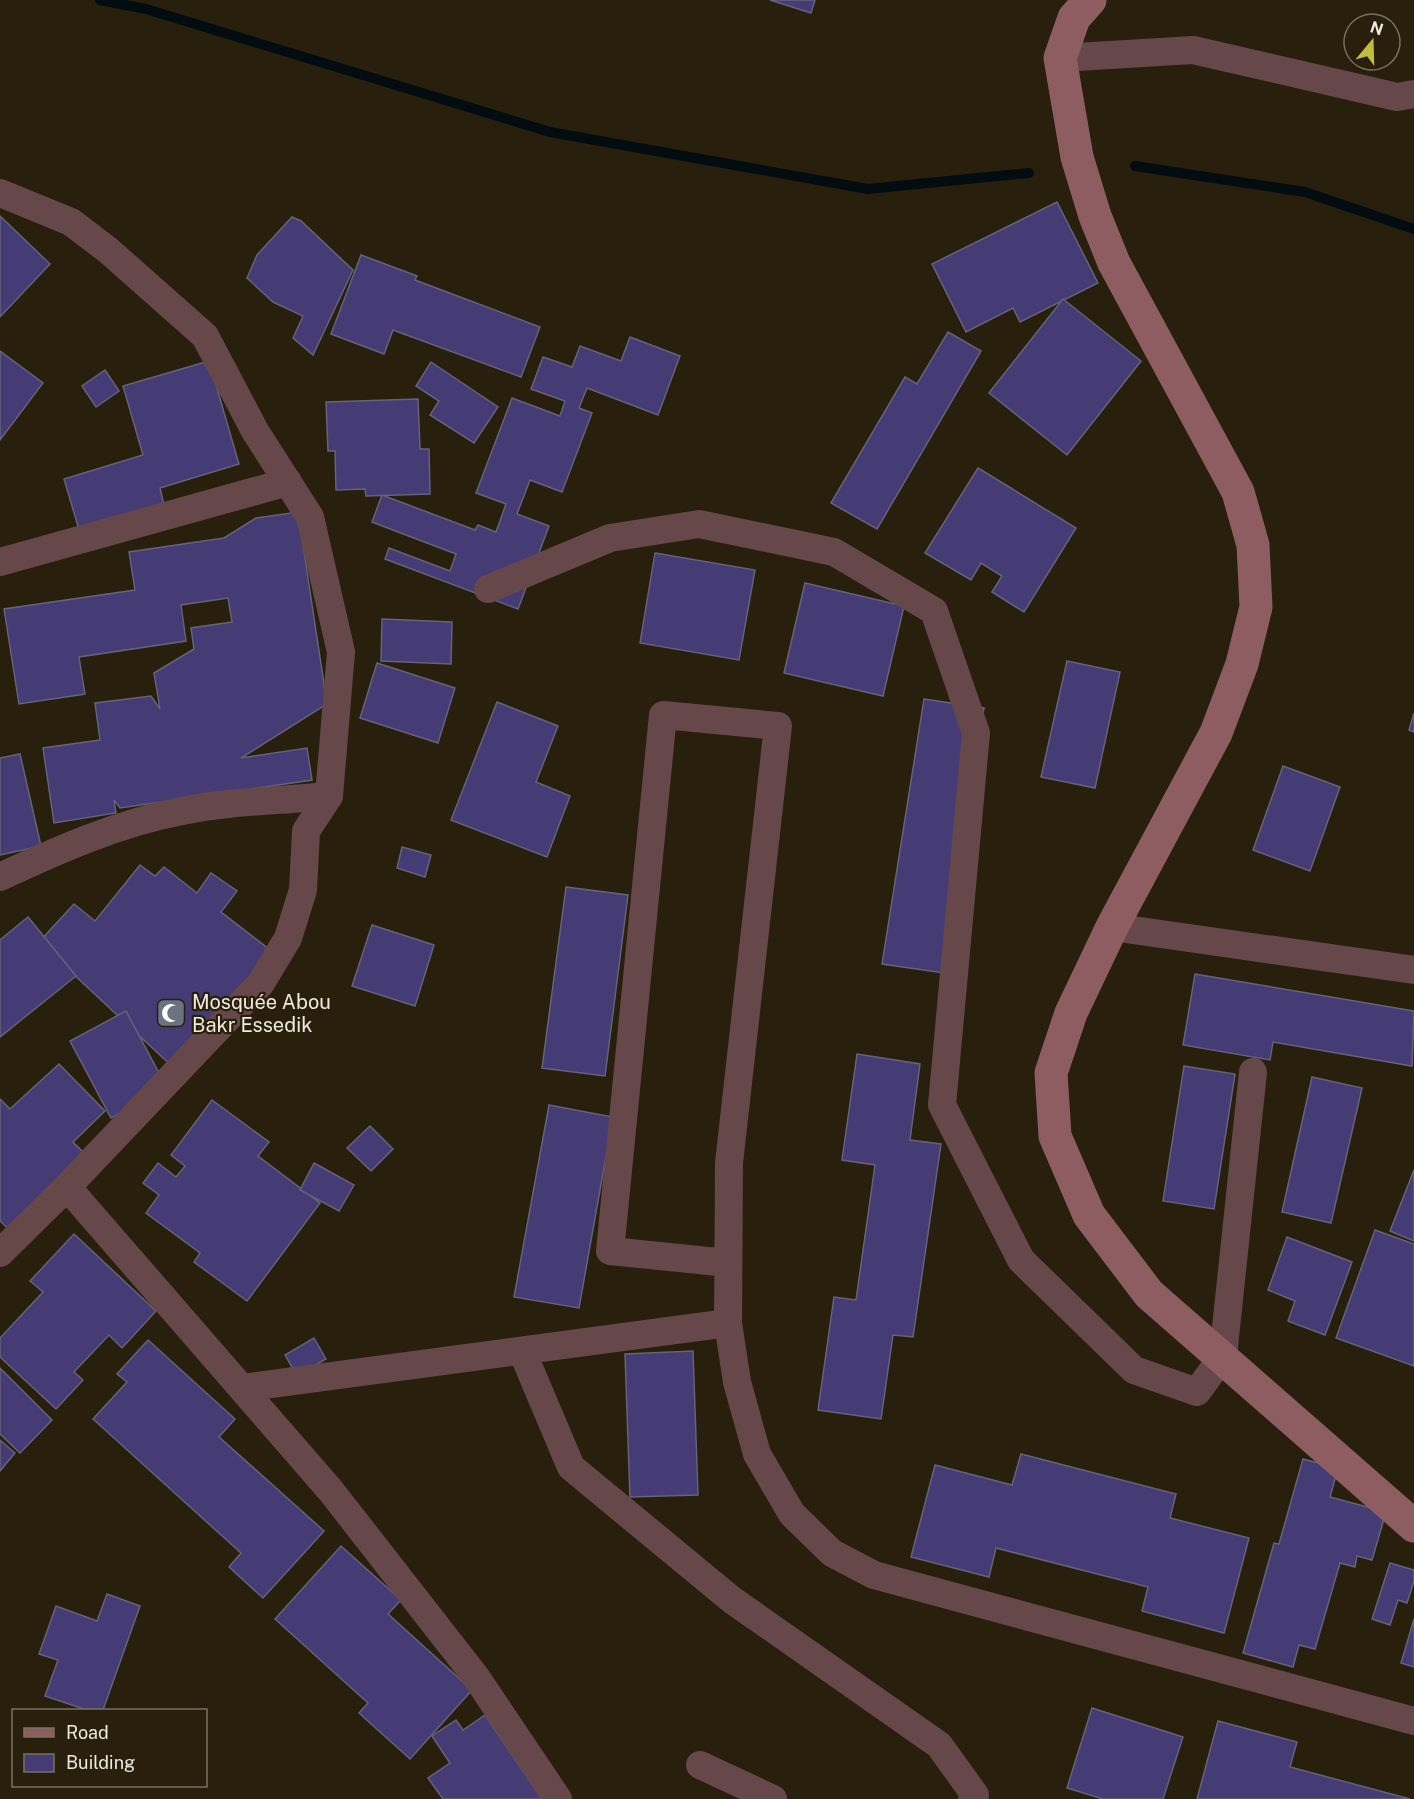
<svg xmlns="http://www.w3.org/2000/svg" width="1414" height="1799" viewBox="0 0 1414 1799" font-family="'Public Sans',sans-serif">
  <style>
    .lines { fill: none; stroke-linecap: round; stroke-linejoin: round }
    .stream { stroke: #030d11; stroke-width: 10 }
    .building { fill: #453b75; stroke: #646379; stroke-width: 1.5 }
    .minor { stroke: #67484a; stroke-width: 28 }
    .secondary { stroke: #8e5d61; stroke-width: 33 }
    .labels { text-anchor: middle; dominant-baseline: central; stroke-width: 4.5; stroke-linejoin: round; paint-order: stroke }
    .poi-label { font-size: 20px; fill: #f0eade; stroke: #28200c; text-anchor: start }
  </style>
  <rect width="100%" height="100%" fill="#28200c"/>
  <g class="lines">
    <g class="stream">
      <path d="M100 0 146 9 550 132 868 189 1029 173"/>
      <path d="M1135 166 1305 192 1414 229"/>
    </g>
  </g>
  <g class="building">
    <path d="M770 0H815L811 13Z"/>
    <path d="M1057 202 1098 283 1020 322 1013 308 966 332 932 264Z"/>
    <path d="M0 216 50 264 0 317Z"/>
    <path d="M292 217 301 221 353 270 313 355 293 338 303 316 273 302 247 278 257 255Z"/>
    <path d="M361 255 417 276 415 280 540 327 521 377 393 330 384 354 331 334Z"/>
    <path d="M1063 299 1141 361 1067 455 989 393Z"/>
    <path d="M948 332 981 351 877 529 831 503 905 377 917 384Z"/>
    <path d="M630 337 680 356 658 415 587 388 579 408 592 413 562 492 530 480 517 514 549 526 518 609 385 559 389 548 450 571 456 554 372 522 382 495 475 530 478 525 496 532 506 504 476 493 512 398 560 416 565 401 531 389 543 357 572 367 580 346 621 361Z"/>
    <path d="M0 351 43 383 0 440Z"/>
    <path d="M209 361 239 464 160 488 165 509 80 533 64 479 143 455 123 386Z"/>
    <path d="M431 362 498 407 474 443 430 415 439 401 416 386Z"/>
    <path d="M105 370 119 391 96 407 82 386Z"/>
    <path d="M418 399 420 449H429L430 494 366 496 365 489 336 490 335 451H328L326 402Z"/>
    <path d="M978 468 1076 528 1024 612 992 592 1002 576 981 563 971 580 925 553Z"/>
    <path d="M298 512 327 704 241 758 307 748 312 780 120 808 114 800 116 813 54 823 43 748 100 740 95 703 151 696 160 709 154 673 194 649 191 628 232 622 228 598 181 605 186 641 79 657 85 694 19 704 4 609 135 590 129 552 224 538 256 518Z"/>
    <path d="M655 553 755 570 739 660 640 643Z"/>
    <path d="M805 583 904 606 883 696 784 673Z"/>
    <path d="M382 619 452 622 451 664 381 661Z"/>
    <path d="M1067 661 1120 672 1095 788 1041 777Z"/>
    <path d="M377 663 455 688 438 743 360 718Z"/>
    <path d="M924 699 984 708 944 973 882 964Z"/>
    <path d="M497 702 558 726 536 782 570 796 547 857 451 820Z"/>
    <path d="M1414 713V732L1409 730Z"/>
    <path d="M20 754 41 846 0 855V758Z"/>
    <path d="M1283 766 1340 787 1310 871 1253 850Z"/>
    <path d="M402 847 431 855 425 877 397 868Z"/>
    <path d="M140 865 155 876 164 867 197 893 211 873 237 891 221 912 278 956 177 1071 39 942 74 904 95 921Z"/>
    <path d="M566 887 628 895 605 1076 542 1068Z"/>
    <path d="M28 917 76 976 0 1037V940Z"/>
    <path d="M372 925 434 945 415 1006 352 986Z"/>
    <path d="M1195 974 1414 1011 1412 1066 1273 1042 1270 1060 1183 1045Z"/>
    <path d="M126 1011 167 1088 111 1118 70 1041Z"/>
    <path d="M857 1054 920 1064 910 1140 941 1144 913 1337 893 1335 881 1419 818 1410 834 1297 856 1300 875 1165 842 1160Z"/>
    <path d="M59 1064 105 1111 73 1142 90 1159 14 1234 0 1221V1099L10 1109Z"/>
    <path d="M1184 1066 1235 1074 1214 1209 1163 1201Z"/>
    <path d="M1312 1077 1362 1088 1331 1223 1282 1212Z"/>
    <path d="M212 1100 269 1142 258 1156 320 1203 247 1301 194 1262 200 1253 146 1213 159 1195 143 1183 158 1163 176 1177 185 1166 171 1155Z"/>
    <path d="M549 1105 613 1117 579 1308 514 1297Z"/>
    <path d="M370 1126 393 1149 371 1171 347 1148Z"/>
    <path d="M314 1163 354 1185 339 1211 300 1190Z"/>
    <path d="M1414 1170V1241L1390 1231Z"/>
    <path d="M1375 1230 1414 1244V1366L1336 1338Z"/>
    <path d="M74 1234 156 1311 122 1348 109 1335 74 1372 83 1380 56 1409 0 1357V1338L43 1292 30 1281Z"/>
    <path d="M1287 1237 1352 1262 1325 1335 1288 1321 1295 1301 1268 1290Z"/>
    <path d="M314 1338 326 1359 297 1376 285 1355Z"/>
    <path d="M148 1340 235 1419 219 1437 324 1531 263 1598 229 1567 241 1553 93 1419 127 1382 117 1374Z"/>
    <path d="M693 1351 698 1495 630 1497 625 1354Z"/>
    <path d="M0 1368 52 1420 20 1453 0 1434Z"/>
    <path d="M0 1440 15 1453 0 1471Z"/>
    <path d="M1021 1454 1176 1494 1170 1518 1249 1538 1224 1633 1142 1611 1148 1587 996 1548 989 1577 911 1557 935 1465 1012 1485Z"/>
    <path d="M1303 1459 1338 1468 1330 1497 1386 1512 1372 1560 1357 1556 1355 1567 1340 1563 1315 1649 1299 1645 1293 1667 1243 1653 1274 1543 1279 1544Z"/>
    <path d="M341 1546 401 1600 388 1614 472 1690 410 1759 359 1713 368 1703 275 1619Z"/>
    <path d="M1390 1563 1414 1570V1581L1407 1603 1398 1600 1390 1625 1372 1619Z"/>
    <path d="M107 1594 140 1606 103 1710H87L45 1696 58 1660 39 1654 56 1606 97 1621Z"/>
    <path d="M1414 1619V1667L1401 1663Z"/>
    <path d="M1092 1708 1183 1737 1163 1799H1103L1067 1788Z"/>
    <path d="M485 1715 542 1799H443L428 1778 450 1763 432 1736 456 1720 463 1730Z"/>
    <path d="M1218 1721 1297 1742 1290 1767 1410 1799H1197Z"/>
  </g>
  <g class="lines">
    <g class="minor">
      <path d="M1060 58 1193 50 1397 97 1414 94"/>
      <path d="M0 193 71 222 109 251 205 336 255 431 310 517 341 652 329 796 306 831 303 890 288 938 261 983 67 1187 0 1253"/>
      <path d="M0 562 288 482"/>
      <path d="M488 589 610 538 699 524 834 552 934 611 976 733 942 1105 1021 1260 1134 1370 1197 1392 1223 1356 1253 1072"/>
      <path d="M0 877C58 850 118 823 182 811 229 801 280 801 329 796"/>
      <path d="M1112 927 1414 970"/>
      <path d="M67 1187 331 1491 476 1677 558 1799"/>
      <path d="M728 1263 610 1251 663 715 778 726 729 1163 728 1323 737 1382 757 1454 792 1514 832 1553 874 1575 1414 1721"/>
      <path d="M522 1351 571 1467 732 1600 939 1745 975 1795 972 1799"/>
      <path d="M242 1388 728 1323"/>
      <path d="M700 1765 773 1799"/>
    </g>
    <path class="secondary" d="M1090 0 1074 18 1060 58 1077 157 1095 216 1114 263 1238 492 1253 545 1256 607 1242 664 1216 733 1112 927 1071 1013 1051 1073 1055 1136 1089 1215 1149 1294 1414 1526"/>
  </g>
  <defs>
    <g id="mosque-square" transform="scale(1.5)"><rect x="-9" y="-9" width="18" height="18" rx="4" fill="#6b7280" stroke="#28200c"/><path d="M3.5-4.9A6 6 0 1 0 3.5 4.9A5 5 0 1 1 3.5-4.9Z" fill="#fff"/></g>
  </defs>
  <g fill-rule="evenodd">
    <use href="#mosque-square" x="171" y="1013"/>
  </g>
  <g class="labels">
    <g class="poi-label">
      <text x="192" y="1002">Mosquée Abou<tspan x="192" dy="23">Bakr Essedik</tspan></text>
    </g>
  </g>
  <rect x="12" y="1709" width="195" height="78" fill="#28200c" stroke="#787160" stroke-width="1.5"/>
  <rect x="24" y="1728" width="30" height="9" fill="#8e5d61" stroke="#787160" stroke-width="1.5"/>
  <text x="66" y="1739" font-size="18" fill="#f0eade">Road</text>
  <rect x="24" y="1754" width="30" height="18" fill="#453b75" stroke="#787160" stroke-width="1.5"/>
  <text x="66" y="1769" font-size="18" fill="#f0eade">Building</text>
  <g transform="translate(1372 42) rotate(19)"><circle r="28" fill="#28200c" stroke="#787160" stroke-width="1.5"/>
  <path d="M0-4.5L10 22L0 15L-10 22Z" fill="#c4bc3e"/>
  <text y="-9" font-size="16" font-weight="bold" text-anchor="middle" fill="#f0eade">N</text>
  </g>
</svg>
